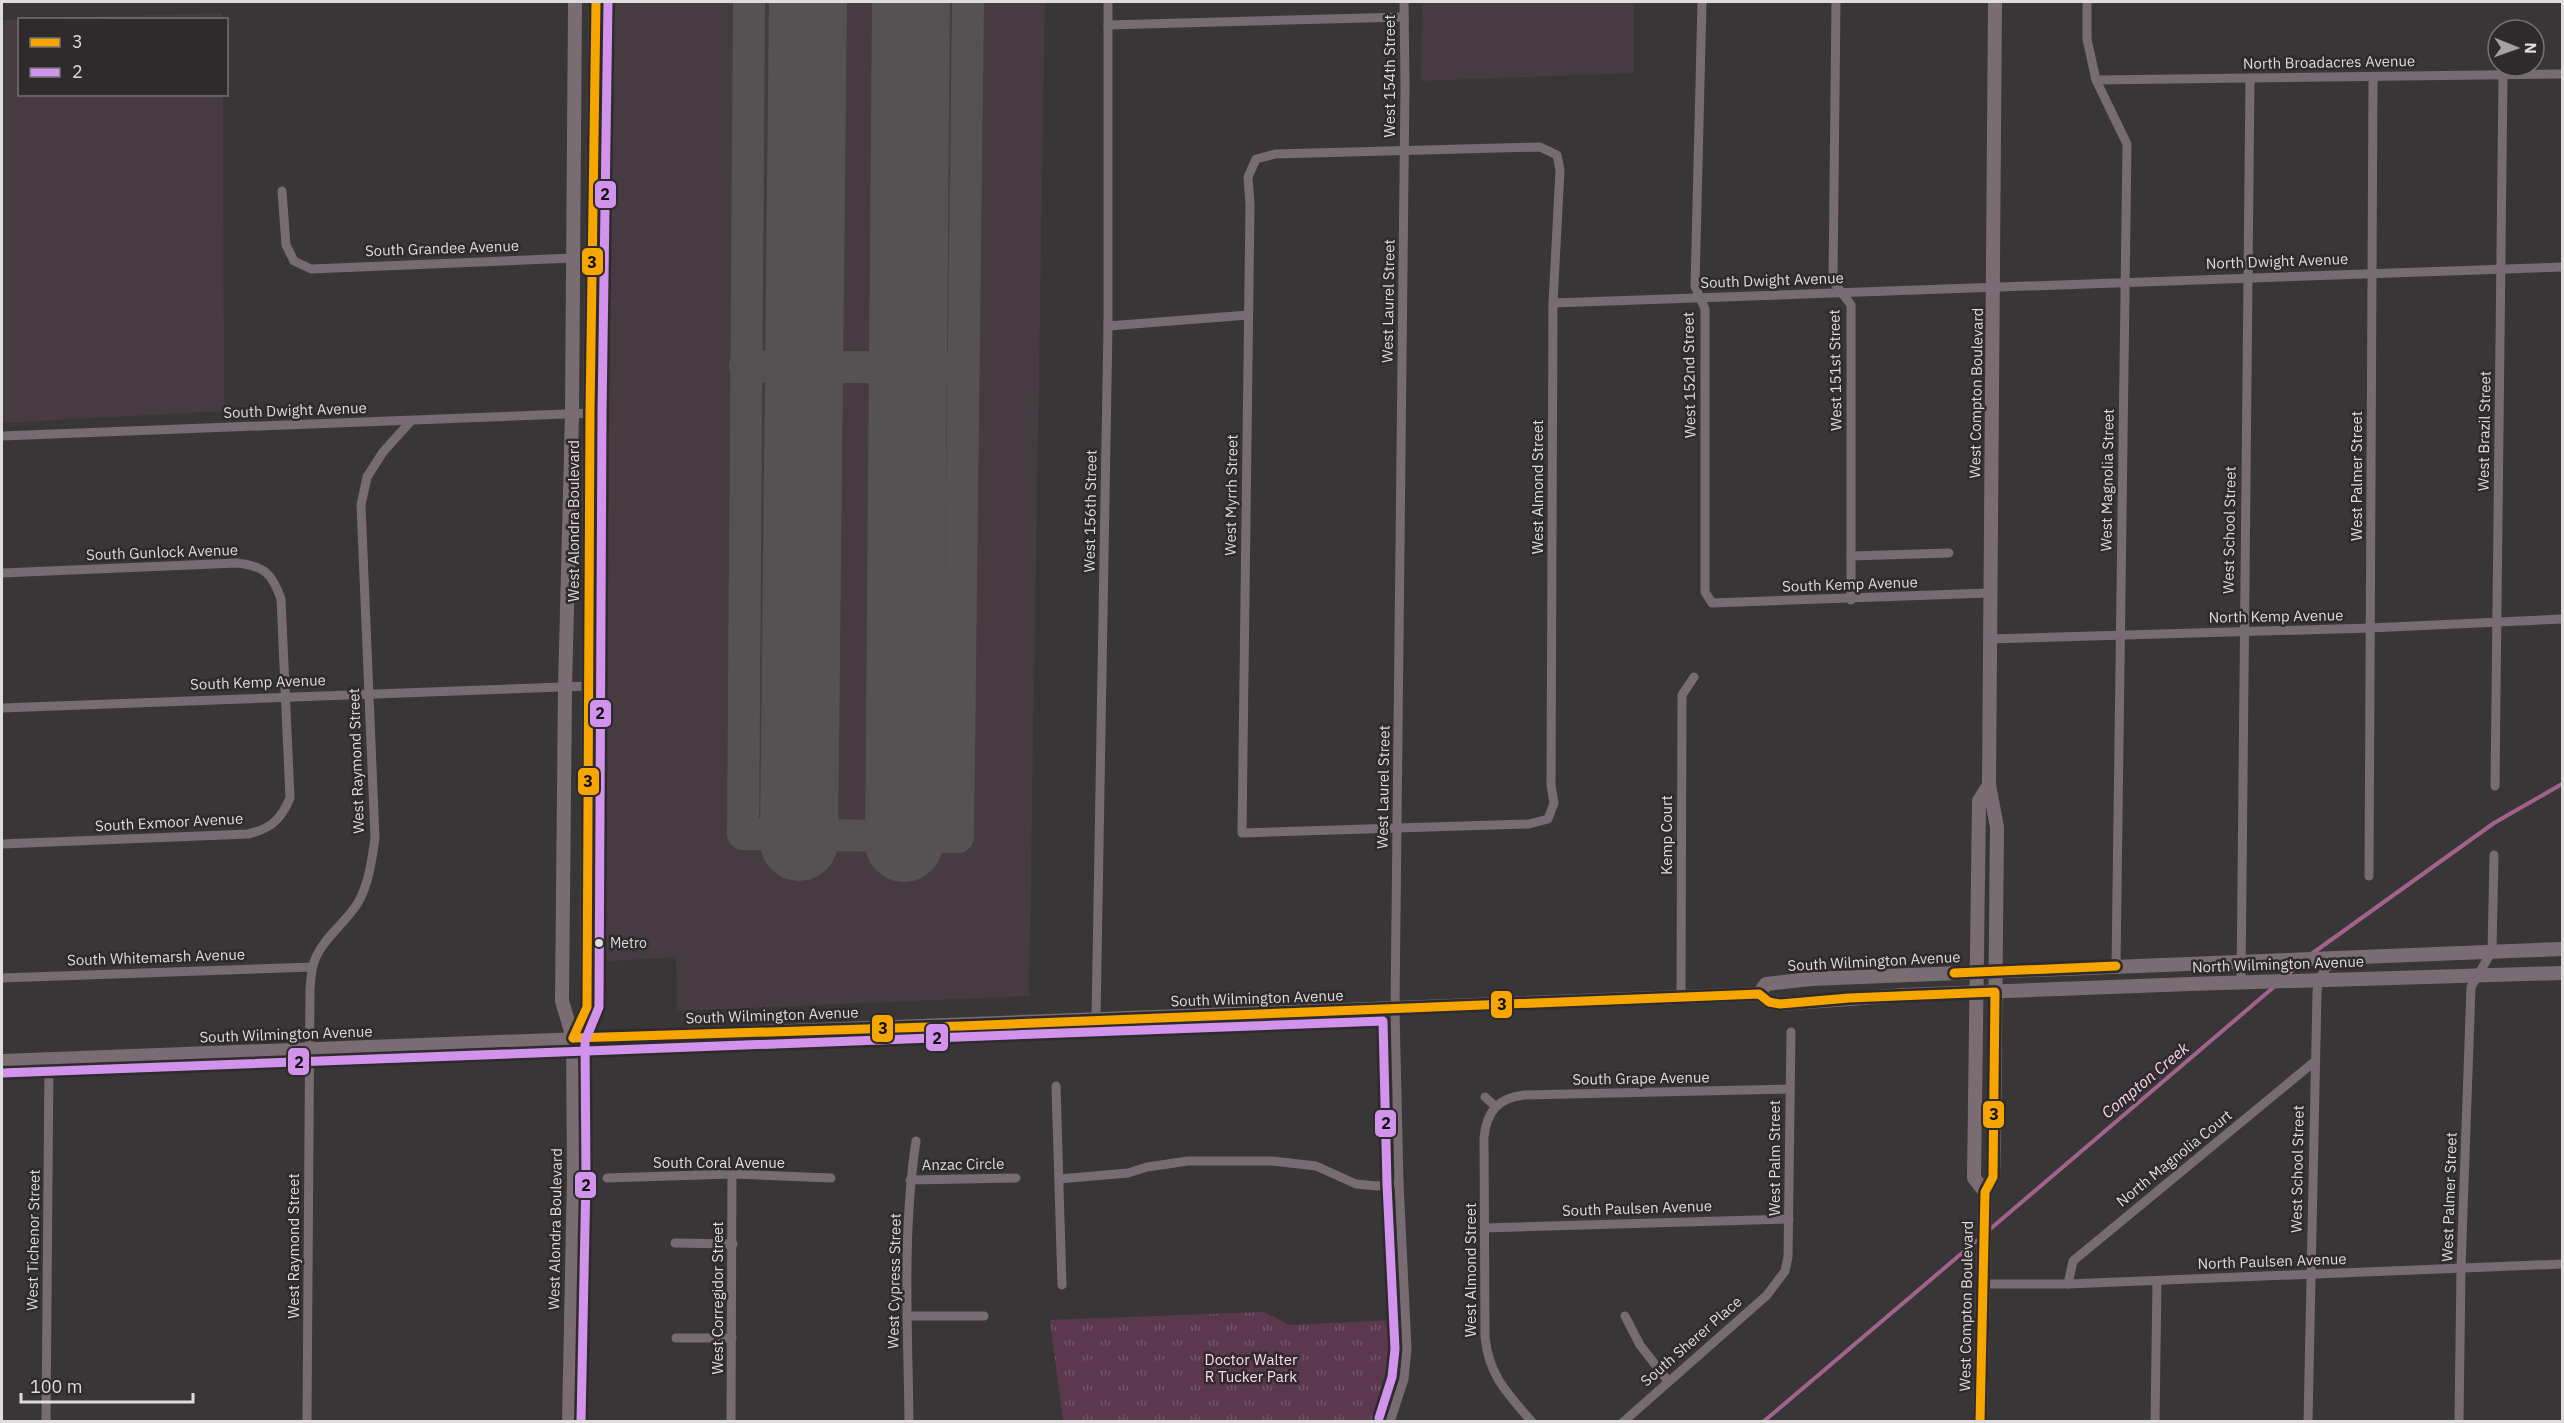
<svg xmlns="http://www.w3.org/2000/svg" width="2564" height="1423" viewBox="0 0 2564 1423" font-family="'IBM Plex Sans',sans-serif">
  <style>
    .built { fill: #453b40 }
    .park { fill: url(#park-tufts) }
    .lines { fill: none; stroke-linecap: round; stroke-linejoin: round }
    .stream { stroke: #a2638b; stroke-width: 4 }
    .taxiway { stroke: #565254; stroke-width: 32 }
    .runway { stroke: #565254; stroke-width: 78 }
    .street { stroke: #766c72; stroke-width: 9 }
    .secondary { stroke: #796d73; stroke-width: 14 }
    .bus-1-casing { stroke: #2f2b2d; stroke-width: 14 }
    .bus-2-casing { stroke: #2f2b2d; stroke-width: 14 }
    .bus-1 { stroke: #f7a600; stroke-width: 9 }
    .bus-2 { stroke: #d193ec; stroke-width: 9 }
    .bus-dot { fill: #dfdcde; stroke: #2f2b2d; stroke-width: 2 }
    .labels { text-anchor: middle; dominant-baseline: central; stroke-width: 5; stroke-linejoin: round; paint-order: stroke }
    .bus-label { font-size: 14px; fill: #dfdcde; stroke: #2f2b2d; text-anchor: start }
    .street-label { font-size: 15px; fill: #dfdcde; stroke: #2f2b2d }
    .park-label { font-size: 15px; fill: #fed6ee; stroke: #2f2b2d }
    .water-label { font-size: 16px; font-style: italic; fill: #fcd3eb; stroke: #2f2b2d }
    .line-badge { stroke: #2f2b2d; stroke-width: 2 }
    .pale-badge-label { font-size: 16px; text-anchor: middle; font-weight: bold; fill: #111 }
  </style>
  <defs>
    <pattern id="park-tufts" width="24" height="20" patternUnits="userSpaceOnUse" patternTransform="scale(1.5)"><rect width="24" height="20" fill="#5c384e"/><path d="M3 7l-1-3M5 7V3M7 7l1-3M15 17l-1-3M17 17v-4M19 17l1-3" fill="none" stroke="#735467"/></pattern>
  </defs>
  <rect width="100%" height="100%" fill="#383637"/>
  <g class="built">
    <path d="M609 2H1045L1029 996 677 1011 676 957 598 962Z"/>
    <path d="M1422 2H1634V73L1421 81Z"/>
    <path d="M222 13V20L21 19Z"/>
    <path d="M2 20H19L20 94 223 95 224 411 2 423Z"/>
  </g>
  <path class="park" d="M1264 1312 1290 1325 1395 1320C1396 1360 1396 1385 1375 1421H1063L1050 1320Z"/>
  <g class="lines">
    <g class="stream">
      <path d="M2310 955 2494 823 2562 784"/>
      <path d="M2285 977 2300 964"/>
      <path d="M1989 1230 2275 986"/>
      <path d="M1763 1422 1981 1237"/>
    </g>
    <g class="taxiway">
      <path d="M749 2 743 834 958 837 968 2"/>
      <path d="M745 366 964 368"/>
    </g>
    <g class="runway">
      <path d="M799 842 808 2"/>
      <path d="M904 843 911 2"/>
    </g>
    <g class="street">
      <path d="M1702 2 1695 286 1705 309V592L1712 603 1989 593"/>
      <path d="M1836 2 1833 281 1851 305V600"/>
      <path d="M2087 2V39L2096 80 2127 144 2116 966"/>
      <path d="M1108 25 1404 17"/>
      <path d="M2096 80 2562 74"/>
      <path d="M1540 147 1557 155 1560 170 1553 303 1551 785 1554 803 1548 819 1529 824 1242 833 1250 205 1248 177 1256 159 1275 154Z"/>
      <path d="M282 191 286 245 294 261 311 269 573 258 593 263"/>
      <path d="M1553 303 2562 267"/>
      <path d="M1108 326 1248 315"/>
      <path d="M2 436 590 413"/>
      <path d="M1851 556 1949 553"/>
      <path d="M2 573 237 563C264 566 272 573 281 599L290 798C281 820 270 829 248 834L2 844"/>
      <path d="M1989 639 2370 628 2562 619"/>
      <path d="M2 708 588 686"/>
      <path d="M2495 786 2503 75"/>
      <path d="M2369 876 2373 77"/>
      <path d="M2 978 312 967"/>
      <path d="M2241 982 2250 78"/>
      <path d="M1681 997 1682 695 1694 677"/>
      <path d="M1096 1020 1108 326V2"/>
      <path d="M1056 1086 1062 1285"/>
      <path d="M1485 1097 1495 1106"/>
      <path d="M607 1178 732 1174 831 1178"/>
      <path d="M1059 1179 1128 1173 1147 1167 1188 1161H1272L1316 1166 1356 1184 1377 1186 1399 1183"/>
      <path d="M910 1180 1016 1178"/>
      <path d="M1485 1228 1789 1219"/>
      <path d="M675 1243 733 1244"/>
      <path d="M1983 1284H2068L2562 1264"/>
      <path d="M2068 1284 2073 1261 2314 1062"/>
      <path d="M907 1316H984"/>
      <path d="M1625 1316 1640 1345 1668 1381"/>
      <path d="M676 1338H732"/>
      <path d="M46 1422 49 1059"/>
      <path d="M307 1422 310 989C311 978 311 967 316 957 325 936 347 922 359 901 369 882 372 859 375 838L361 505 367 477 383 452 411 421"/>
      <path d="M731 1422 732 1174"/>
      <path d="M909 1422C908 1329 902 1233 916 1141"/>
      <path d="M1390 1422 1404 1379 1407 1349 1399 1183 1395 1009 1405 85 1404 2"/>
      <path d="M1532 1422C1507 1393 1489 1376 1485 1337L1484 1137C1487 1111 1498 1098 1524 1095L1790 1089"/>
      <path d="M1623 1422 1767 1295 1785 1271 1788 1257 1791 1032"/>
      <path d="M2155 1422 2157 1281"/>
      <path d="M2308 1422 2317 993 2318 980 2333 959"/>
      <path d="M2459 1422 2461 1268 2471 987 2492 951 2494 855"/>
    </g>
    <g class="secondary">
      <path d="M1759 994 1766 984 1811 979 2562 949"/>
      <path d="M573 1038 587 1007 590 413 596 2"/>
      <path d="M2 1061 1759 994 1769 1002 1780 1004 1904 995 2190 984 2562 973"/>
      <path d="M1985 1192 1974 1178 1979 801 1989 785"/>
      <path d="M569 1422 574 1177 573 1038 562 1001 565 687 572 414 575 2"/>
      <path d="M1980 1422 1985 1192 1993 1177 1994 1148 1997 827 1989 785 1995 2"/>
    </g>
    <g class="bus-1-casing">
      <g id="bus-1">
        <path d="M1954 973 2116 966"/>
        <path d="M573 1038 961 1026 1759 994 1769 1002 1780 1004 1849 998 1995 992 1993 1177 1985 1192 1980 1422"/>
        <path d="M573 1038 587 1007 590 413 596 2"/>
      </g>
    </g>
    <g class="bus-2-casing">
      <g id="bus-2">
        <path d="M2 1073 1383 1021 1387 1184 1395 1349 1392 1377 1379 1418"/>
        <path d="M581 1422 586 1177 585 1041 599 1007 602 413 608 2"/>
      </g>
    </g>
    <use href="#bus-1" class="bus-1"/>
    <use href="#bus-2" class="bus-2"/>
  </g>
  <circle class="bus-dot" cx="599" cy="943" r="5"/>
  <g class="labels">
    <g class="bus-label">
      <text x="610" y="943">Metro</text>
    </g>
    <g class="street-label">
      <text transform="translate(2329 62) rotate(-1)">North Broadacres Avenue</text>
      <text transform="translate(1389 76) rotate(-90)">West 154th Street</text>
      <text transform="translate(442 248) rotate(-2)">South Grandee Avenue</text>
      <text transform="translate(2277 261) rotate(-2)">North Dwight Avenue</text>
      <text transform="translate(1772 280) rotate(-2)">South Dwight Avenue</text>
      <text transform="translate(1388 301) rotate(-89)">West Laurel Street</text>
      <text transform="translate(1835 370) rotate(-91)">West 151st Street</text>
      <text transform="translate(1689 375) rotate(-91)">West 152nd Street</text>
      <text transform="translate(1976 393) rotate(-89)">West Compton Boulevard</text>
      <text transform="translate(295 410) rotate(-2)">South Dwight Avenue</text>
      <text transform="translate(2484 431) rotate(-89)">West Brazil Street</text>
      <text transform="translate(2356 476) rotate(-90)">West Palmer Street</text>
      <text transform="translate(2107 480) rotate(-89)">West Magnolia Street</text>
      <text transform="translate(1537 487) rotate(-90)">West Almond Street</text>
      <text transform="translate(1231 495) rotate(-89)">West Myrrh Street</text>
      <text transform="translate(1090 511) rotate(-89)">West 156th Street</text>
      <text transform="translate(573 521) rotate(-90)">West Alondra Boulevard</text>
      <text transform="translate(2229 530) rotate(-89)">West School Street</text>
      <text transform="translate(162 552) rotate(-2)">South Gunlock Avenue</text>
      <text transform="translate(1850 584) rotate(-2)">South Kemp Avenue</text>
      <text transform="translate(2276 616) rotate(-1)">North Kemp Avenue</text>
      <text transform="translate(258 682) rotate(-2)">South Kemp Avenue</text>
      <text transform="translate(356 761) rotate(-92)">West Raymond Street</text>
      <text transform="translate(1383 787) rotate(-89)">West Laurel Street</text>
      <text transform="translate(169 822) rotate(-3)">South Exmoor Avenue</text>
      <text transform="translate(1666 835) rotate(-90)">Kemp Court</text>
      <text transform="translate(156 957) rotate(-2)">South Whitemarsh Avenue</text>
      <text transform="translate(1874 961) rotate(-3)">South Wilmington Avenue</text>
      <text transform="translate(2278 964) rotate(-2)">North Wilmington Avenue</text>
      <text transform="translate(1257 998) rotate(-2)">South Wilmington Avenue</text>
      <text transform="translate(772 1015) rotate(-2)">South Wilmington Avenue</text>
      <text transform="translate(286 1034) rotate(-2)">South Wilmington Avenue</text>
      <text transform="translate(1641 1078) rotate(-1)">South Grape Avenue</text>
      <text transform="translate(1774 1158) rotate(-90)">West Palm Street</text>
      <text transform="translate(2174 1158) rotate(-39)">North Magnolia Court</text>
      <text x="719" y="1162">South Coral Avenue</text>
      <text transform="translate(963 1164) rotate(-1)">Anzac Circle</text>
      <text transform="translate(2297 1169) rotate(-89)">West School Street</text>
      <text transform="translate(2449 1197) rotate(-88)">West Palmer Street</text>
      <text transform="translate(1637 1208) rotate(-2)">South Paulsen Avenue</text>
      <text transform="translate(555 1229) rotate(-89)">West Alondra Boulevard</text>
      <text transform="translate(33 1240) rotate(-89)">West Tichenor Street</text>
      <text transform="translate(293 1246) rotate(-90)">West Raymond Street</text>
      <text transform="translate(2272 1261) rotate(-2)">North Paulsen Avenue</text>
      <text transform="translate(1470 1270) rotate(-90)">West Almond Street</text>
      <text transform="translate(894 1281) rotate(-89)">West Cypress Street</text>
      <text transform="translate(717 1298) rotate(-90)">West Corregidor Street</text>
      <text transform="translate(1966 1306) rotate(-89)">West Compton Boulevard</text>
      <text transform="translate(1691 1341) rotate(-41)">South Sherer Place</text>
    </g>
    <g class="park-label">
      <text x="1251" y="1359">Doctor Walter<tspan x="1251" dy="17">R Tucker Park</tspan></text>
    </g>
    <g class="water-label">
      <text transform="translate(2145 1080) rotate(-40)">Compton Creek</text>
    </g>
  </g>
  <g class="line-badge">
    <rect x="594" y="180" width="23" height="29" rx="6" fill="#d193ec"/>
    <rect x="581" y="247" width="23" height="29" rx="6" fill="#f7a600"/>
    <rect x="589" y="699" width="23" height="29" rx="6" fill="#d193ec"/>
    <rect x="577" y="767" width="23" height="29" rx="6" fill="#f7a600"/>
    <rect x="1490" y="990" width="23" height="29" rx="6" fill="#f7a600"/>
    <rect x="871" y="1014" width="23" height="29" rx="6" fill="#f7a600"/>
    <rect x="925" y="1023" width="24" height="29" rx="6" fill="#d193ec"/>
    <rect x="287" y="1047" width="23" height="29" rx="6" fill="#d193ec"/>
    <rect x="1982" y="1100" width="23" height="29" rx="6" fill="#f7a600"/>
    <rect x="1374" y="1109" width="23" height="29" rx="6" fill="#d193ec"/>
    <rect x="574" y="1171" width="23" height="28" rx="6" fill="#d193ec"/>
  </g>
  <g class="pale-badge-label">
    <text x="605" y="200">2</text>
    <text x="592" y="268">3</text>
    <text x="600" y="719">2</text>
    <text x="588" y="787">3</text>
    <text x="1502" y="1010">3</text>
    <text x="883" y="1034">3</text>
    <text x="937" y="1044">2</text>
    <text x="299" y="1068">2</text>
    <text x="1994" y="1120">3</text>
    <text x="1386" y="1129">2</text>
    <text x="586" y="1191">2</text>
  </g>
  <rect width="2564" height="1423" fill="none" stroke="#dfdcde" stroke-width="6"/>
  <rect x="18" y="18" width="210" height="78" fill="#2f2b2d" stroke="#757274" stroke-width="1.5"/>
  <rect x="30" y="38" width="30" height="9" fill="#f7a600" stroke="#757274" stroke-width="1.5"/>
  <text x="72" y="48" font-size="18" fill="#dfdcde">3</text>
  <rect x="30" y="68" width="30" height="9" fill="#d193ec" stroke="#757274" stroke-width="1.5"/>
  <text x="72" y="78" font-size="18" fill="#dfdcde">2</text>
  <g transform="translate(2516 48) rotate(91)"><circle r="28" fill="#2f2b2d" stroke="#757274" stroke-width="1.5"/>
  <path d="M0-4.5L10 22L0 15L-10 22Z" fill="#a5a2a4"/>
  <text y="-9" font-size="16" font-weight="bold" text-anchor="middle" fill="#dfdcde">N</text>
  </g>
  <path d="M21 1393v9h172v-9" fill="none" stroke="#dfdcde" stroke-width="3"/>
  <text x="30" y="1393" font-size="18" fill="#dfdcde" stroke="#2f2b2d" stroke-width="4.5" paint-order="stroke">100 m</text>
</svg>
